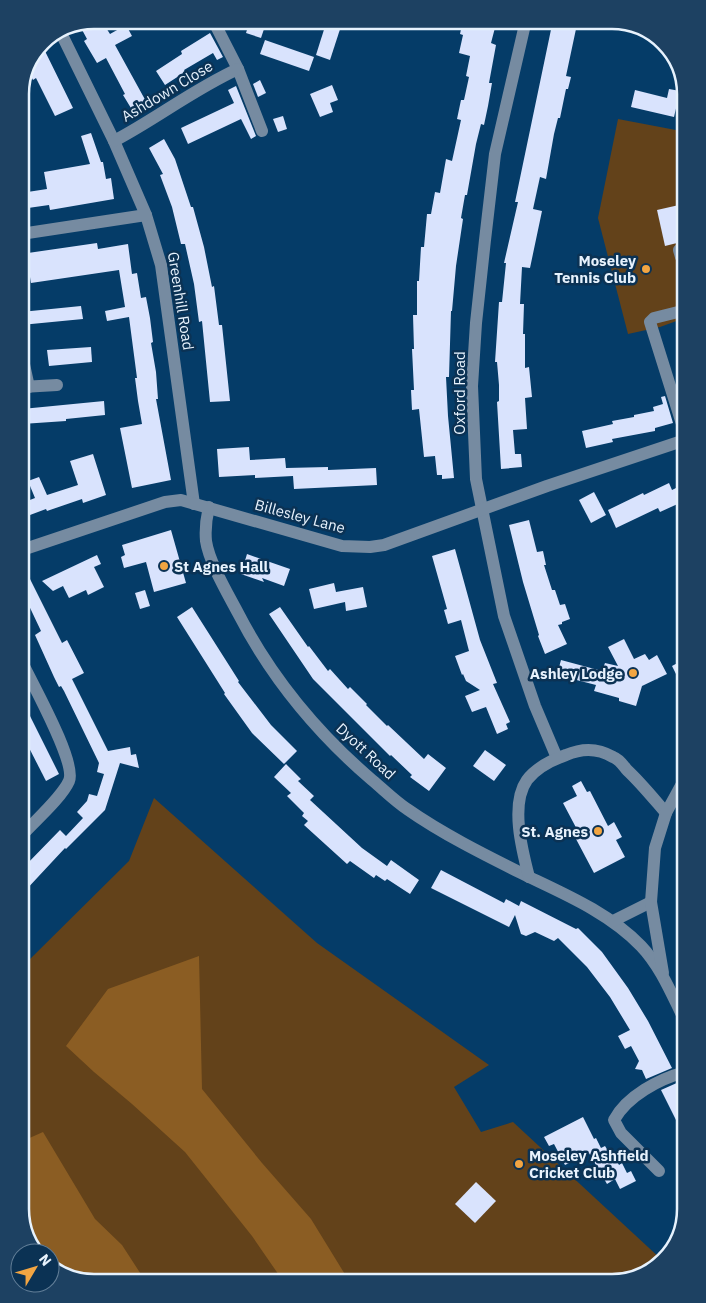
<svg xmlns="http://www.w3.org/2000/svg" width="706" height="1303" viewBox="0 0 706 1303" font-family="'IBM Plex Sans',sans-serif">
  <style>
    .green { fill: #63421a }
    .forest { fill: #8b5d23 }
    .building { fill: #d9e3fd }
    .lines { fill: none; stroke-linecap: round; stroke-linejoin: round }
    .minor { stroke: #768ba1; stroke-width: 12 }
    .poi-dot { fill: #f2a542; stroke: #0b3254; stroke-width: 2 }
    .labels { text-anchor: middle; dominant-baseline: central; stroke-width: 5; stroke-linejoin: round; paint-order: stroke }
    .street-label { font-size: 15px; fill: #e7f2fd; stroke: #0b3254 }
    .poi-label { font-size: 15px; font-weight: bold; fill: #e7f2fd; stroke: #0b3254; text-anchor: end }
    .rim { fill: none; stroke: #e7f2fd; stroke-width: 2.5 }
  </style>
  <rect width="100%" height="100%" fill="#053c68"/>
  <g class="green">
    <path d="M618 119 681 131 682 319 660 327 628 334 598 218Z"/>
    <path d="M154 798 317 943 489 1065 454 1087 481 1132 513 1122 662 1260 641 1277 89 1283 52 1270 50 1267V1253H38L26 1238 24 965 129 861Z"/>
  </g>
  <g class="forest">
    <path d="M199 956 202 1089 262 1163 311 1219 346 1276V1280L283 1281 252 1236 185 1152 132 1104 94 1072 66 1046 108 989Z"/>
    <path d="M43 1132 95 1219 122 1245 146 1282 89 1283 52 1270 50 1267V1253H38L26 1238 25 1140Z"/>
  </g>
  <g class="building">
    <path d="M94 20H101L110 34 126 25 132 36 115 45 148 105 134 113 123 95 125 94 106 58 97 63 84 41 87 39 80 26Z"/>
    <path d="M250 20H267L261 38 246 33Z"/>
    <path d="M327 20H343L330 60 316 55Z"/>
    <path d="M463 20H497L491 43 496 45 489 83H492L488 106 484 125 481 124 476 144 467 195H465L461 218 463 219 456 266 452 311H451L449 377H446L448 416 454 478 442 479V475H437L435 456 424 457 419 409 412 410 411 390H414L412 349H414L413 315H417V281H419L421 247H424L427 214H431L435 192 440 193 446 159 452 161 461 120 457 119 461 100H464L469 77 466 76 470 56 459 53 463 35 460 34Z"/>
    <path d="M553 20H576L574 29H576L566 76 571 77 568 89H566L560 118H558L554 134 546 179 540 177 533 209 542 211 530 268 522 267 520 304H524L523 334H525V368L529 367 532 397 525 398 527 429 513 430 515 454H521L522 467 501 469 497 402 499 401V385L497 362H495L499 302H502L506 263H504L518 202H515Z"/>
    <path d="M210 33 223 57 217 60 213 53 184 70 185 72 165 85 156 71 182 54 181 51Z"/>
    <path d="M265 40 314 57 309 71 260 54Z"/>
    <path d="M41 43 73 108 55 116 36 78 33 80 28 71Z"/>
    <path d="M260 80 266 93 258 97 253 84Z"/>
    <path d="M332 85 338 100 330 103 333 112 320 117 310 94Z"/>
    <path d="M236 86 256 136 251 139 241 119 188 144 181 128 234 103 228 90Z"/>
    <path d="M669 89 680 91 674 117 631 107 635 90 667 98Z"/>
    <path d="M283 116 287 129 278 132 273 119Z"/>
    <path d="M91 133 101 162H103L106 179 111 178 114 199 50 210 49 205 21 209V193L47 189 44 172 90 164 81 136Z"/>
    <path d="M164 139 175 159 191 207H193L204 247 212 287 214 286 219 325H222L230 401 210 402 202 321 199 322 194 284 185 244H181L172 207 160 175 163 174 149 148Z"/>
    <path d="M679 205 681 215V242L665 246 657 210Z"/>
    <path d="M97 243 98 249 128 244 132 274 137 273 141 298 146 297 150 318 153 342 151 343 156 372 158 399H156L171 480 132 488 120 428 142 424 138 401 135 378H137L129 317 107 321 105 311 125 307 119 270 31 283 30 277 21 278V254Z"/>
    <path d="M81 306 83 319 21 325V312Z"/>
    <path d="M91 347 92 362 49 366 47 350Z"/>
    <path d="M665 396 673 423 655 428V431L612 439 613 442 586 448 582 431 613 424 612 421 634 417V415L654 411 653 407 663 404 661 397Z"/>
    <path d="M104 401 105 415 66 419V421L22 424V409Z"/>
    <path d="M249 447 250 460 285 458 286 468 328 467V470L376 468 377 485 294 489 293 476 255 478V475L219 477 217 449Z"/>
    <path d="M93 454 106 495 83 503 82 499 47 511 46 509 22 518V503L35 498 28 481 39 477 47 495 78 485 70 461Z"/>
    <path d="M669 483 672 490 682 485V502L660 512 658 508 616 528 608 510 643 493 644 495Z"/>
    <path d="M594 492 606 515 591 523 579 500Z"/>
    <path d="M529 520 537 552 543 551 546 565H544L552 590H555L560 605 565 604 570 619 562 622V624L558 625 567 644 545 654 538 636 539 635 523 582 509 525Z"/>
    <path d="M171 530 186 583 154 592 146 562 124 568 121 557 125 555 122 545Z"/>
    <path d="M455 549 480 640 497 683 493 684 510 722 506 724 508 729 497 734 486 707 472 712 465 696 480 690 466 681 463 674 462 675 455 656 469 651 461 620 448 624 444 610 447 609 432 556Z"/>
    <path d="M247 554 290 569 284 586 262 578 264 582 241 574Z"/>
    <path d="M97 555 101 564 94 567 104 587 88 595 86 590 69 598 63 586 53 591 42 581Z"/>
    <path d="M29 577 62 643 67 640 84 673 72 679 108 751 130 747 131 755 136 754 139 768 120 763 105 810 66 849 65 848 24 892V867L60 830 66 836 83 818 77 812 87 801 89 794 97 796 104 774 97 772 99 763 64 691 61 686 59 687 54 677 35 635 41 631 23 593V581Z"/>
    <path d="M334 583 336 592 363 587 367 607 346 611 345 602 314 609 309 589Z"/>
    <path d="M145 590 150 606 140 609 135 593Z"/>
    <path d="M192 607 239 681 238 682 271 725 297 751 284 764 252 733 224 694 225 693 177 617Z"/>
    <path d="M280 607 308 647 309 646 328 671 330 669 348 689 350 687 367 704 366 705 387 726 388 725 424 759 428 754 446 768 429 791 410 777 412 775 391 755 390 756 313 679 269 614Z"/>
    <path d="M624 639 634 659 645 654 649 660 657 655 667 674 642 686 636 706 619 701V698L594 691 596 685 557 675 561 660 602 671 605 663 618 666 608 647Z"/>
    <path d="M683 660V688L672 666Z"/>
    <path d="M23 702 59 774 46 781 23 736Z"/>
    <path d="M485 750 506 765 494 781 473 766Z"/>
    <path d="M286 764 301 779 298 781 314 796 310 800 362 848 387 866 391 860 419 880 410 894 387 879 385 881 376 875 374 878 350 861 347 864 304 825 308 821 302 816 304 813 287 796 291 793 274 777Z"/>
    <path d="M581 781 587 792 590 791 608 826 614 822 622 837 616 840 625 857 594 873 576 839 581 837 563 803 577 796 572 786Z"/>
    <path d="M441 870 504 903 506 899 519 906 521 901 576 929 578 928 602 952 628 988 648 1021 672 1068 646 1079 642 1070 635 1069 639 1061 631 1046 625 1049 618 1036 630 1030 610 997 587 967 558 938 554 941 535 932 526 936 521 934 515 915 509 927 431 888Z"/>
    <path d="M679 1082 685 1096 686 1140 661 1090Z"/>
    <path d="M583 1117 594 1139 596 1138 601 1148 605 1146 611 1156 614 1155 619 1165 622 1163 627 1173 631 1171 636 1181 620 1189 615 1179 607 1184 589 1153 565 1165 554 1144 549 1146 544 1137Z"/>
    <path d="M476 1182 496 1201 475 1223 455 1204Z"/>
  </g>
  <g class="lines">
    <g class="minor">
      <path d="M526 20 495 154 485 240 476 323 472 386 476 479 504 616 535 706 557 758"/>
      <path d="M215 24 238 69 262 131"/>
      <path d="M61 33 114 141 146 215 161 265 194 504"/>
      <path d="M114 141C156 119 194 89 238 69"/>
      <path d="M21 234 146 215"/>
      <path d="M679 250 681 257"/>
      <path d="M682 311 654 318 650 322 682 424"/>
      <path d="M21 351 29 387"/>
      <path d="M22 387 57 385"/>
      <path d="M209 507C206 519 205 530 206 541 209 562 228 594 238 613 272 679 316 732 372 780 384 790 395 801 407 809 444 835 489 857 529 877 569 896 610 914 641 946 661 967 672 995 685 1021"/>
      <path d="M22 550 165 502 181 500 342 546 370 547 384 545 547 486 682 441"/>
      <path d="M23 664C33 685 77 763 69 781 62 797 37 819 24 833"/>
      <path d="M529 877C522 850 510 804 527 780 536 768 552 760 566 755 582 748 598 748 613 757 619 759 623 765 627 770 641 783 653 798 666 813"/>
      <path d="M613 921 651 902"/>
      <path d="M663 973 651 902 655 848 666 813 684 780"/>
      <path d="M659 1171 621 1133 614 1120C627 1096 659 1079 685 1072"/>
    </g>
  </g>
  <g class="poi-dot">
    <circle cx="646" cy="269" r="5"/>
    <circle cx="164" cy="566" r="5"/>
    <circle cx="633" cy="673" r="5"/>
    <circle cx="598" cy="831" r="5"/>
    <circle cx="519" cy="1164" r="5"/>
  </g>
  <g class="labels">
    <g class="street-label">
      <text transform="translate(167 91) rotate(-31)">Ashdown Close</text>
      <text transform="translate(181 301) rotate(81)">Greenhill Road</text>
      <text transform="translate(459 393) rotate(-90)">Oxford Road</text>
      <text transform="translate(300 516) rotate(15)">Billesley Lane</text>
      <text transform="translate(366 751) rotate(43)">Dyott Road</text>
    </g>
    <g class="poi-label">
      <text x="636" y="260">Moseley<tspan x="636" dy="17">Tennis Club</tspan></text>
      <text x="174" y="566" text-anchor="start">St Agnes Hall</text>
      <text x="623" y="673">Ashley Lodge</text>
      <text x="588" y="831">St. Agnes</text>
      <text x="529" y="1155" text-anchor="start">Moseley Ashfield<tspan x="529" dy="17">Cricket Club</tspan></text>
    </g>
  </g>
  <path d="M0 0H706V1303H0ZM94 29H612A65 65 0 0 1 677 94V1209A65 65 0 0 1 612 1274H94A65 65 0 0 1 29 1209V94A65 65 0 0 1 94 29Z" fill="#1d4162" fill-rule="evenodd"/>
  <path class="rim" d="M94 29H612A65 65 0 0 1 677 94V1209A65 65 0 0 1 612 1274H94A65 65 0 0 1 29 1209V94A65 65 0 0 1 94 29Z"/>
  <g transform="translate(35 1268) rotate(52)"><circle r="24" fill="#0b3254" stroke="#637f98"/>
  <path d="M0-4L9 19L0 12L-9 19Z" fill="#f2a542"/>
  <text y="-8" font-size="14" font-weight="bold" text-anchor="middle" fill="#e7f2fd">N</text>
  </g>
</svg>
